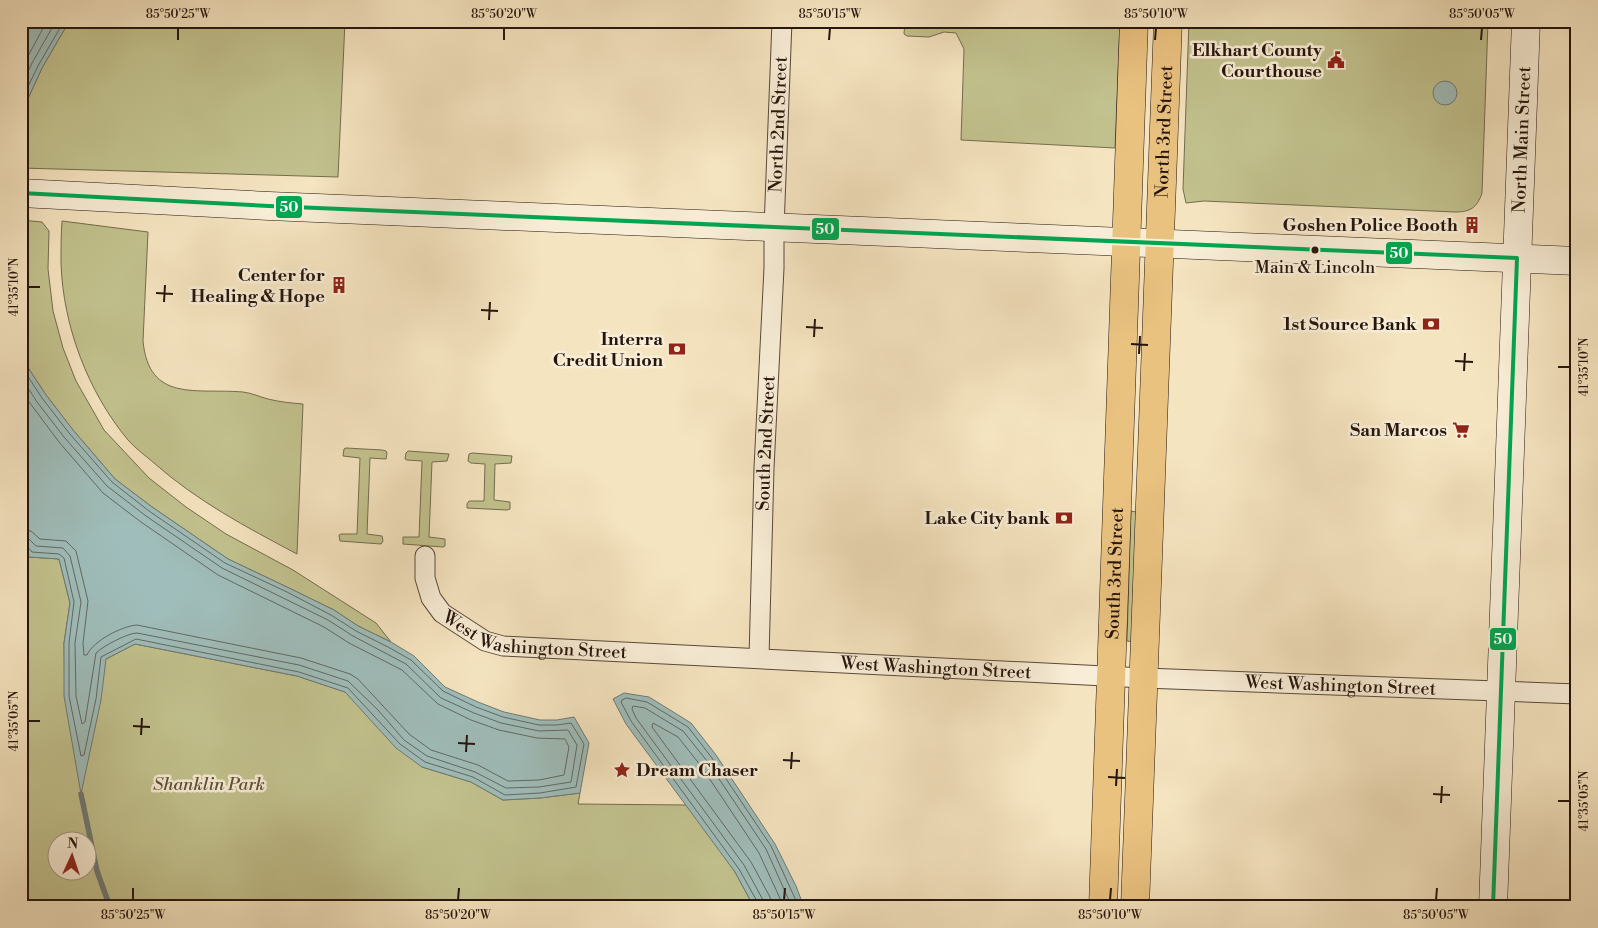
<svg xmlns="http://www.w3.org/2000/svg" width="1598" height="928" viewBox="0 0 1598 928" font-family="'Libre Bodoni',serif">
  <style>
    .green { fill: #c2c28e; stroke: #746c4e; fill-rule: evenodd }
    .water { fill: #9fbdba; stroke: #6f7a75 }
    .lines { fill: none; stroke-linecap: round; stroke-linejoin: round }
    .shore { stroke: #626964; stroke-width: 1 }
    .stream { stroke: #6f7a75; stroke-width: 5.5 }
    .street-casing { stroke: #5a493a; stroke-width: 21 }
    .secondary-casing { stroke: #26150d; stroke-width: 29 }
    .primary-casing { stroke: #26150d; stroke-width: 29 }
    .street { stroke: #f8edd6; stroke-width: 19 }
    .secondary { stroke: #f8edd6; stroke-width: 28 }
    .primary { stroke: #eac280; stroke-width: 28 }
    .bus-1-casing { stroke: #f8edd6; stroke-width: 8 }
    .bus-1 { stroke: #00a651; stroke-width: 4 }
    .ticks { fill: none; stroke: #26150d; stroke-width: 2 }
    .bus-dot { fill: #26150d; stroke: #f8edd6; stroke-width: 2 }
    .labels { text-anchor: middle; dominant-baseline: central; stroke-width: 5; stroke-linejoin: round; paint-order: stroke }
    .bus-label { font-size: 17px; fill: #26150d; stroke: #f8edd6 }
    .poi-label { font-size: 18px; font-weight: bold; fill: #26150d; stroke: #f8edd6; text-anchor: end }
    .street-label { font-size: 18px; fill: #26150d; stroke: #f8edd6 }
    .park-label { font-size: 18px; font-style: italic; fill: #5d523a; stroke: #f8edd6 }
    .line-badge { stroke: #f8edd6; stroke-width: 2 }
    .badge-label { font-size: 14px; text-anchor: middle; font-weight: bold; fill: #fff }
    .neatline { fill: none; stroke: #26150d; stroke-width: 2 }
    .ticks-label { font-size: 12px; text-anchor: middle; fill: #26150d }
  </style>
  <rect width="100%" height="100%" fill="#f5e4c0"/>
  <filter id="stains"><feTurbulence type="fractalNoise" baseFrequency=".004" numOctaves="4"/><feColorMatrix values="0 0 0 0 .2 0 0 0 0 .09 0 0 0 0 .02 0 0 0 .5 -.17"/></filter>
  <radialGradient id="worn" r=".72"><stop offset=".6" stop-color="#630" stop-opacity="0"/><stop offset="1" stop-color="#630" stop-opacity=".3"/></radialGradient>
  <g class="green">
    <path d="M71 21H345L338 177 21 168V156L26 143 25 105 42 68 67 25Z"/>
    <path d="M905 21H1120L1115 148 961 140 964 49 956 33 944 32 929 37 907 36 904 34Z"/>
    <path d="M1189 21H1488L1482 193C1477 208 1470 212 1455 212L1204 201 1186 203 1183 189Z"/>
    <path d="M21 220 42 222 49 231 48 269 53 311 63 348 76 381 104 430 149 478 186 507 226 534 293 570 376 623 391 642 358 626 334 610 289 588 228 559 152 507 115 479 73 430 46 395 21 357Z"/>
    <path d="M62 221 148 232 143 341C149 403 196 388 243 392 252 393 260 397 268 399 280 402 291 403 303 404L297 554C246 527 197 501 154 463 146 456 136 449 128 440 88 392 63 326 61 263 61 249 61 235 62 221Z"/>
    <path d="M346 448 382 450 386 451 387 453 386 459 370 458 367 534 382 536 383 541 381 544 340 541 339 535 341 534H357L360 458 343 456 344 449Z"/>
    <path d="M408 451 449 454 447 461 432 462 429 537 445 539V546L443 547 403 544V537H419L422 461 407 460 405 459 406 453Z"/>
    <path d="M472 453 512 456 511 463 495 464 494 500 510 502V509L507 510 467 508V504L469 501H484L485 464 471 463 468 461 469 454Z"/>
    <path d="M1131 511 1136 512 1134 642 1127 641Z"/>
    <path d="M21 546 29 557 59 559 70 603 64 643 65 696 106 659 135 644 297 676 345 692 422 767 471 782 503 800 540 798 580 793 578 804 688 805 735 872 754 907H21ZM58 840H88V870H58Z"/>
  </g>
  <g class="water">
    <path d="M21 21H71L67 25 42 68 25 105 26 143 21 156Z"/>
    <circle cx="1445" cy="93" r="12"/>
    <path d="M21 357 46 395 73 430 115 479 152 507 228 559 289 588 334 610 358 626 391 642 414 656 445 687 478 702 504 712 540 720H557L574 717 589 743 580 793 540 798 503 800 471 782 422 767 396 748 345 692 297 676 135 644 106 659 101 700 81 794 64 696V643L70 603 59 559 29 557 21 546Z"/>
    <path d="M624 693 649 697 691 723 716 755 775 844 796 886 804 907H754L735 872 626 724 613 699Z"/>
  </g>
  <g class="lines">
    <g class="shore">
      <path d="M21 69 47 21"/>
      <path d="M21 86 32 63 56 21"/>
      <path d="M21 101 38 66 64 21"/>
      <path d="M21 366 42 398 69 433 112 482 149 511 225 563 287 592 331 615 356 631 388 647 411 660 443 691 476 707 503 717 539 725H557L571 723 584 744 576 787 540 793 505 795 473 777 425 762 400 744 348 688 299 672 136 639 101 657 96 699 84 755 81 756 69 696V643L74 602 64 558 59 554 32 552 26 545 21 544"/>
      <path d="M21 377 37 402 64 437 107 486 146 516 222 568 328 620 353 636 406 664 441 698 474 713 501 723 539 731 568 730 577 745 571 782 539 787 506 788 475 772 427 756 404 740 378 710 348 681 299 665 137 633C128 633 103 646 96 653L85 722 82 724 76 696 75 643 81 602 70 556 63 548 36 546 29 539 21 537"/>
      <path d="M21 391 59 442 103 493 141 522 218 575 324 627 349 643 402 670 438 704 471 720 499 730 537 738 565 739 569 747 564 775 539 780 508 781 478 765 431 750 409 734 358 679 350 674 301 658 137 625C122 626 93 641 87 655H84L83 643 88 601 76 551 66 541 40 539 31 531 21 530"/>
      <path d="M758 907V903L739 869 631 721 621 702 622 700 626 698 647 702 688 727 712 758 771 846 799 907"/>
      <path d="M764 907 763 900 744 865 636 718 632 709 633 706 645 708 683 731 707 761 766 849 792 907"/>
      <path d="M772 907 770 897 751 862 652 727 653 723 678 737 701 766 759 853 784 907"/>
    </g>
    <path class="stream" d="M81 794 97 871 110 907"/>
    <g class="street-casing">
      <g id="street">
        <path id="s1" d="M425 556V578L431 598 442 613 485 641 503 646 1144 678 1577 694"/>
        <path id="s2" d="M759 658 764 468 774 268V228L782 21"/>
      </g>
    </g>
    <g class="secondary-casing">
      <g id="secondary">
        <path d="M21 193 269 206 1577 261"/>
        <path id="s3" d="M1493 907 1526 21"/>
      </g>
    </g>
    <g class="primary-casing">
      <g id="primary">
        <path id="s4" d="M1103 907 1134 21"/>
        <path id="s5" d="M1135 907 1168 21"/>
      </g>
    </g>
    <use href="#street" class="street"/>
    <use href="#secondary" class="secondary"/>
    <use href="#primary" class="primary"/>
    <g class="bus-1-casing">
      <path id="bus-1" d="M21 193 269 206 1517 258 1493 907"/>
    </g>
    <use href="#bus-1" class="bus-1"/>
  </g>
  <path class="ticks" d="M178 40V28M504 40V28M829 40 830 28M1155 40 1156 28M1481 40 1482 28M28 287H40M156 293 173 294M164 302 165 285M481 310 498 311M489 320 490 302M806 327 823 328M814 337 815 319M1131 344 1148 345M1139 354 1140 336M1455 361 1473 362M1558 367H1570M1464 371 1465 353M28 721H40M133 726 150 727M141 735 142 718M458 743 475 744M466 752 467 735M783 760 800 761M791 769 792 752M1108 777 1125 778M1116 786 1117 769M1433 794 1450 795M1558 801H1570M1441 803 1442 786M133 900V888M458 900 459 888M784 900 785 888M1110 900 1111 888M1436 900 1437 888"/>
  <defs>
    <g id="civic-bare" transform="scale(1.35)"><path d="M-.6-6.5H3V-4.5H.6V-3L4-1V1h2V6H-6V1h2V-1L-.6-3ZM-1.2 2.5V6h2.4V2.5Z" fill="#8f2418" stroke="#f8edd6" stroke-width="2.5" paint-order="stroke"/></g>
    <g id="building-bare" transform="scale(1.35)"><path d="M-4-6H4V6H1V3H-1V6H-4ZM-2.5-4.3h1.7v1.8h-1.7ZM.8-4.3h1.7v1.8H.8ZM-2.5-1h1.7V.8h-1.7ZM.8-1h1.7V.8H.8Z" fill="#8f2418" stroke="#f8edd6" stroke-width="2.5" paint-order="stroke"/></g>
    <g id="bank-bare" transform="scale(1.35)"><path d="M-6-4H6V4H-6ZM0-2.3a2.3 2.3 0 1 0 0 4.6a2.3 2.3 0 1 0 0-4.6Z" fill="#8f2418" stroke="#f8edd6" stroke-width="2.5" paint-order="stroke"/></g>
    <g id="supermarket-bare" transform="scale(1.35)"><path d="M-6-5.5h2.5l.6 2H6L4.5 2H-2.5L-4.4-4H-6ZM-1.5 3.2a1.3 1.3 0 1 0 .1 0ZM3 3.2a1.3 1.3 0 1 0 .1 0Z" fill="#8f2418" stroke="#f8edd6" stroke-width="2.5" paint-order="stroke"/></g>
    <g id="sight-bare" transform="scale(1.35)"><path d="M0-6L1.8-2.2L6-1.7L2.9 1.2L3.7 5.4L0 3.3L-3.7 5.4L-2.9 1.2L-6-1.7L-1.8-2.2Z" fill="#8f2418" stroke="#f8edd6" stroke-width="2.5" paint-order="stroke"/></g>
  </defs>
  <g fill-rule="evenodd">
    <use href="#civic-bare" x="1336" y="60"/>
    <use href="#building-bare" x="1472" y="225"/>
    <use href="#building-bare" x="339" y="285"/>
    <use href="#bank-bare" x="1431" y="324"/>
    <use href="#bank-bare" x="677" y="349"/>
    <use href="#supermarket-bare" x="1461" y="430"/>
    <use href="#bank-bare" x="1064" y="518"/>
    <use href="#sight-bare" x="622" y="770"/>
  </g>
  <circle class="bus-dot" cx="1315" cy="250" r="4.5"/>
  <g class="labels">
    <g class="bus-label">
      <text x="1315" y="268">Main &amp; Lincoln</text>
    </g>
    <g class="poi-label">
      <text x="1322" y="50">Elkhart County<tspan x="1322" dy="21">Courthouse</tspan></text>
      <text x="1458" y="225">Goshen Police Booth</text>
      <text x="325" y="275">Center for<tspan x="325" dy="21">Healing &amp; Hope</tspan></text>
      <text x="1417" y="324">1st Source Bank</text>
      <text x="663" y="339">Interra<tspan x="663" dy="21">Credit Union</tspan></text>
      <text x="1447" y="430">San Marcos</text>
      <text x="1050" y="518">Lake City bank</text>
      <text x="636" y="770" text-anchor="start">Dream Chaser</text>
    </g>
    <g class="street-label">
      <text stroke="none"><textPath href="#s2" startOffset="534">North 2nd Street</textPath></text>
      <text stroke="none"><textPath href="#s5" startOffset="776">North 3rd Street</textPath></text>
      <text stroke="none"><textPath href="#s3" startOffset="768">North Main Street</textPath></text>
      <text stroke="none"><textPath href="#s2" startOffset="215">South 2nd Street</textPath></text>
      <text stroke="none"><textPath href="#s4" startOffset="334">South 3rd Street</textPath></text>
      <text stroke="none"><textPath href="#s1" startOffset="160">West Washington Street</textPath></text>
      <text stroke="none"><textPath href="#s1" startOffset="565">West Washington Street</textPath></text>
      <text stroke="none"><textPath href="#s1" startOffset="970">West Washington Street</textPath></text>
    </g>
    <g class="park-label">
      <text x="209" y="784">Shanklin Park</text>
    </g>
  </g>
  <g class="line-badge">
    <rect x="275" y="195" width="28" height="24" rx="5" fill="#00a651"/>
    <rect x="811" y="217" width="29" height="24" rx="5" fill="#00a651"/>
    <rect x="1385" y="241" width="28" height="24" rx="5" fill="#00a651"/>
    <rect x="1489" y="627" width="28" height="24" rx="5" fill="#00a651"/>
  </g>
  <g class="badge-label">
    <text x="289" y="212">50</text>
    <text x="825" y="234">50</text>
    <text x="1399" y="258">50</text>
    <text x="1503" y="644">50</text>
  </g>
  <rect width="1598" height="928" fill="none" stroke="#f5e4c0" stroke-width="55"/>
  <g transform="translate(72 856) rotate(3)"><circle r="24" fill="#f8edd6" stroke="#a49786"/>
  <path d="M0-4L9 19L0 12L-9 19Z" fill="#8f2418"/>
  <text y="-8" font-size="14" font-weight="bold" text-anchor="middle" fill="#26150d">N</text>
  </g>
  <rect x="28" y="28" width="1542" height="872" class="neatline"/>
  <g class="ticks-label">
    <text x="178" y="18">85°50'25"W</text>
    <text x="504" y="18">85°50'20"W</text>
    <text x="830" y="18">85°50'15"W</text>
    <text x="1156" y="18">85°50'10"W</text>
    <text x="1482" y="18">85°50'05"W</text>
    <text transform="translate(14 287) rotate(-90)" y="4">41°35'10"N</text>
    <text transform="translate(1584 367) rotate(-90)" y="4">41°35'10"N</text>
    <text transform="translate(14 721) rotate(-90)" y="4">41°35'05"N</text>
    <text transform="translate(1584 801) rotate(-90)" y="4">41°35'05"N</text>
    <text x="133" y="919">85°50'25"W</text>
    <text x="458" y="919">85°50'20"W</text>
    <text x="784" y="919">85°50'15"W</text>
    <text x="1110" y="919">85°50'10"W</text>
    <text x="1436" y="919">85°50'05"W</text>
  </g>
  <rect width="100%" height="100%" filter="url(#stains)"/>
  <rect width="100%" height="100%" fill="url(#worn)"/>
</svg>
